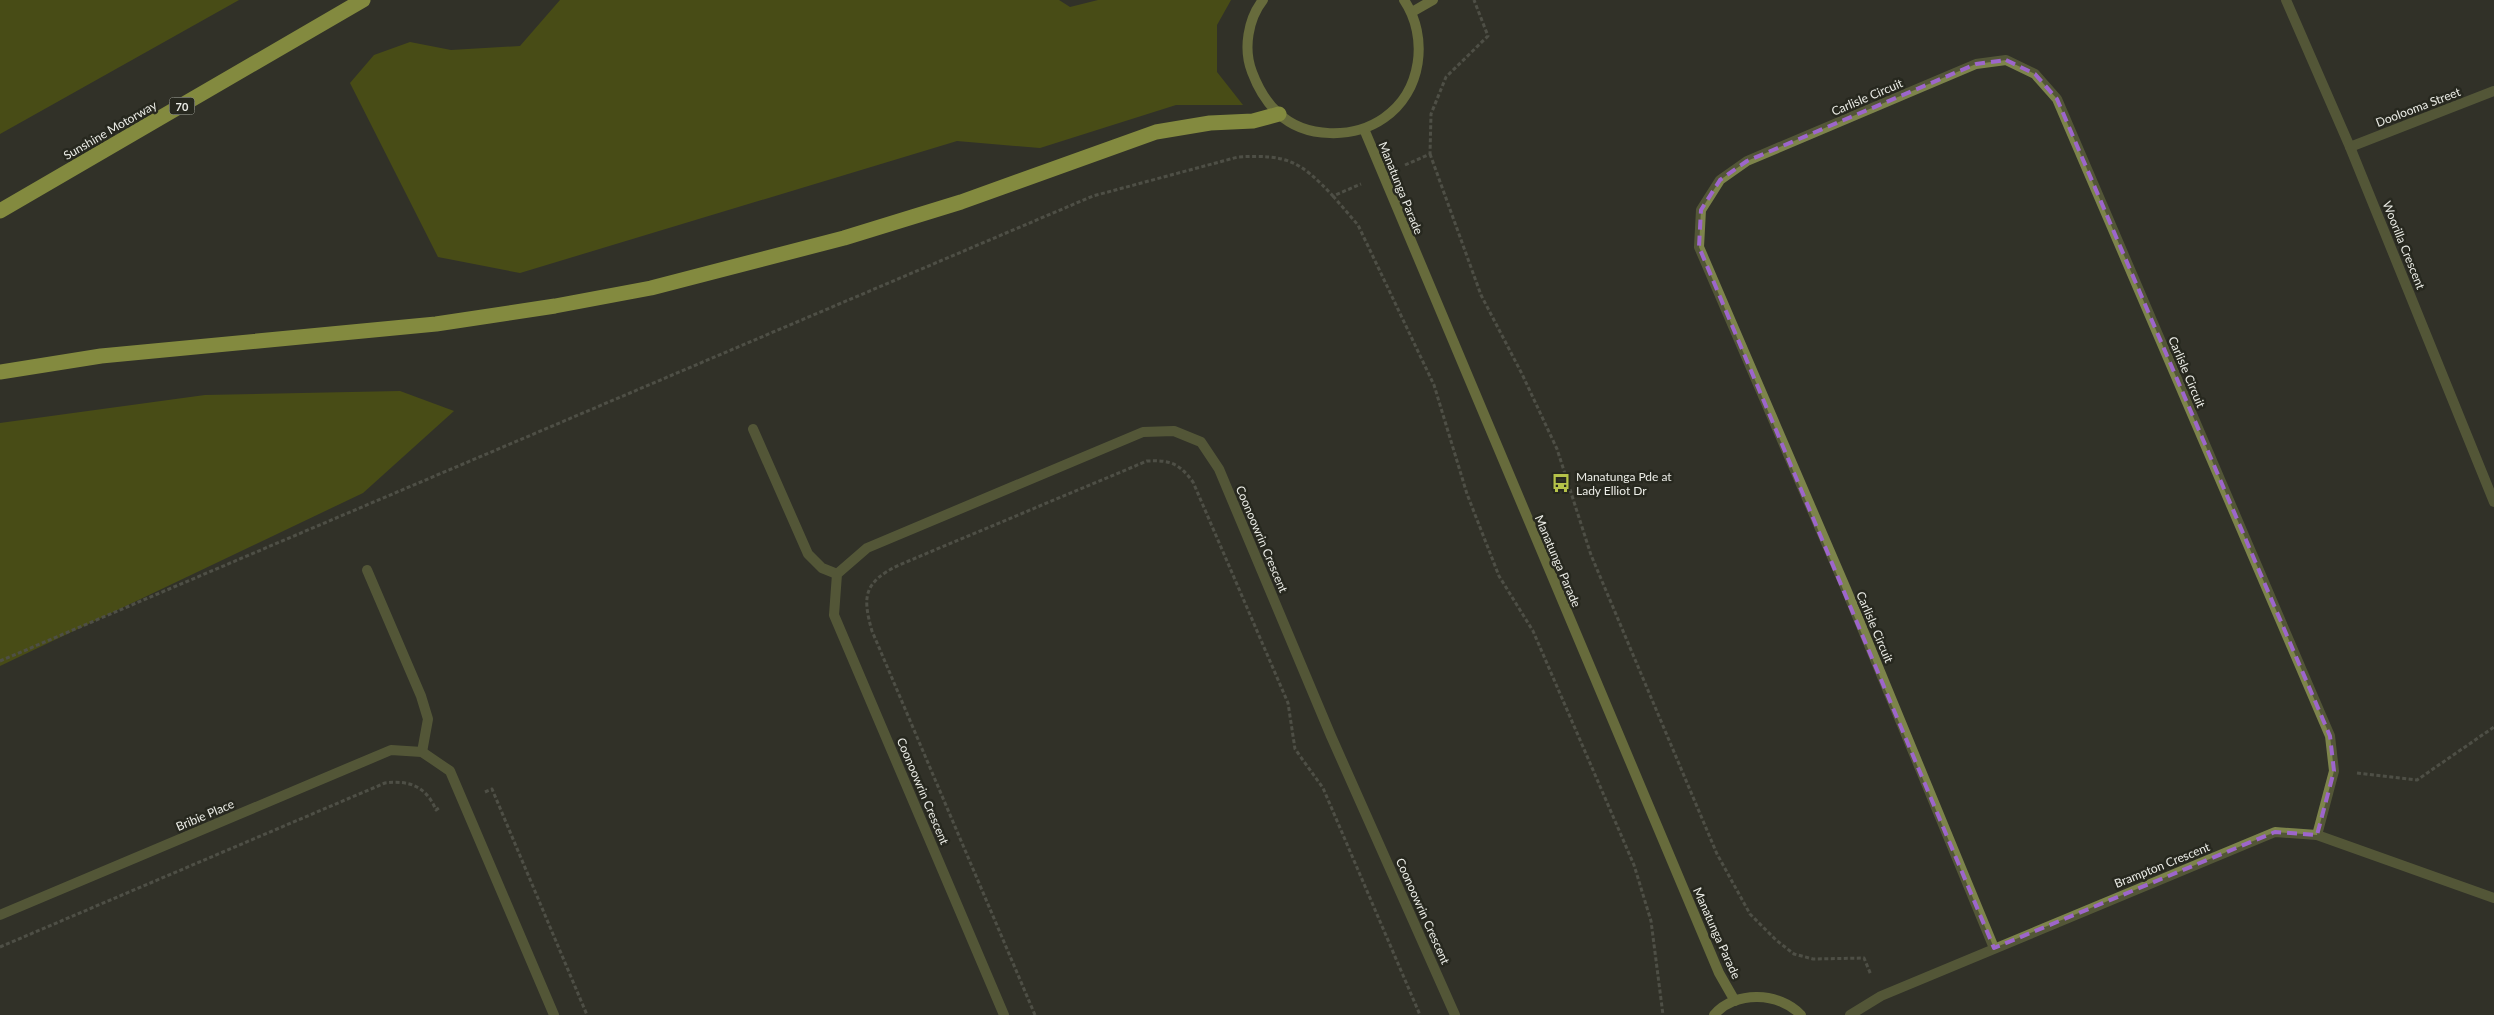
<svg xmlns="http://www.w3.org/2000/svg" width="2494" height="1015" viewBox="0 0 2494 1015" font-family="Lato,sans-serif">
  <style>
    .forest { fill: #656d00 }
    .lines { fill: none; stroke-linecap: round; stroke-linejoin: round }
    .path { stroke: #72736a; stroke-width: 3; stroke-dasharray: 4 2.5; stroke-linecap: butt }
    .lane { stroke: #7d844b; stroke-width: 10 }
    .street { stroke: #7d844b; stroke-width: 10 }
    .secondary { stroke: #a8b254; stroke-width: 10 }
    .highway { stroke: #e7f75b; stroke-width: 15 }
    .marked { fill: none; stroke: #9d66cb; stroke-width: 4; stroke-dasharray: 10 6; stroke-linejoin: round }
    .labels { text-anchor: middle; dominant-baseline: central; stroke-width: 5; stroke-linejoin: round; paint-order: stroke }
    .shield { fill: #27281f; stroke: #b1b2ab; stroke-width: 1 }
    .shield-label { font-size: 11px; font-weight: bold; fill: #ecede7 }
    .street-label { font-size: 12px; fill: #ecede7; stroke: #27281f }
    .poi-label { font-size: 12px; fill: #ecede7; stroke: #27281f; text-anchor: start }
  </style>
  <rect width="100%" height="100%" fill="#313228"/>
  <g class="forest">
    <path d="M0 0H239L0 134Z"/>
    <path d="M560 0H1059L1070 7 1098 0H1231L1217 25V72L1243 105H1176L1040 148 957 141 520 273 438 257 350 83 374 55 410 42 451 50 520 46Z"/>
    <path d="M400 391 454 411 363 493 0 666V423L205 395Z"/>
  </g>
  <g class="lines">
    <g class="path">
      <path d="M1430 154 1481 295 1522 374 1557 449 1591 555 1717 854 1750 914 1776 940 1794 954 1813 959 1864 958 1871 975"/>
      <path d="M1405 165 1430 154 1431 114 1446 77 1488 36 1474 0"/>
      <path d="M1333 196 1358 225 1434 385 1467 494 1499 576 1533 631 1634 865 1651 921 1663 1015"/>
      <path d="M0 661 1093 196 1238 157C1287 154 1300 161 1333 196L1361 184"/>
      <path d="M2357 773 2417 780 2494 727"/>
      <path d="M485 792 492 789 587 1015"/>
      <path d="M0 947 385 783C409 780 426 786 436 810L439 808"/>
      <path d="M1035 1015 872 631C862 596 864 582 899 565L1147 461C1170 460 1179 463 1193 482L1288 703 1295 749 1323 788 1420 1015"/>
    </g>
    <g class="lane">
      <path d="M753 429 808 554 822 568 837 574"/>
      <path d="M367 570 421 696 428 719 422 752"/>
    </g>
    <g class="street">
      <path d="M2286 0 2350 147 2494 502"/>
      <path d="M2350 147 2494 91"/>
      <path d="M0 915 391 750 422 752 450 771 554 1015"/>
      <path d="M1994 948 1846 589 1699 247 1701 210 1720 180 1747 161 1976 64 2006 60 2035 74 2057 99 2330 736 2334 771 2317 835"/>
      <path d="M1004 1015 834 615 837 574 867 548 1143 432 1174 431 1201 442 1219 469 1331 736 1455 1015"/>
      <path d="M1850 1015 1881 996 2275 832 2317 835 2494 898"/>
    </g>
    <g class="secondary">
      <path d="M1263 0C1248 19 1243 49 1252 72 1258 88 1265 101 1278 113 1305 139 1354 139 1384 118 1422 92 1429 37 1404 0"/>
      <path d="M1412 12 1433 0"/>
      <path d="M1364 129 1719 973 1735 1001"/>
      <path d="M1714 1015C1735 990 1780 992 1801 1015"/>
    </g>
    <g class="highway">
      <path d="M0 211 363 0"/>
      <path d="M0 372 101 356 436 324 555 306 651 288 844 238 961 202 1156 132 1210 123 1253 121 1279 114"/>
    </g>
  </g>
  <path d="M0 0H2494V1015H0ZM2006 60 2035 74 2057 99 2330 736 2334 771 2317 835 2275 832 1994 948 1699 247 1701 210 1720 180 1747 161 1976 64Z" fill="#313228" fill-opacity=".55" fill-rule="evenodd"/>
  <path class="marked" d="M2006 60 2035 74 2057 99 2330 736 2334 771 2317 835 2275 832 1994 948 1699 247 1701 210 1720 180 1747 161 1976 64Z"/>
  <defs>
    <g id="bus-bare" transform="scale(1.5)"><path d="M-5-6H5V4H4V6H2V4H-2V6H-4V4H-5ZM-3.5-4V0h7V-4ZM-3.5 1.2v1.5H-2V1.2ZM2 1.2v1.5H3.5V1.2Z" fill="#b5c249" stroke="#27281f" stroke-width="2.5" paint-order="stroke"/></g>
  </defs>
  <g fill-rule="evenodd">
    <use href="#bus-bare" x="1561" y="483"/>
  </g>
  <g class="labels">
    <rect class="shield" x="169.5" y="97.5" width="25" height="17" rx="4"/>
    <g class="shield-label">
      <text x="182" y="106">70</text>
    </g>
    <g class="street-label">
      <text transform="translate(1867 97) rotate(-23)">Carlisle Circuit</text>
      <text transform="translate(2418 107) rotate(-21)">Doolooma Street</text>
      <text transform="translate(110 130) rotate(-30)">Sunshine Motorway</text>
      <text transform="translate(1401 188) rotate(68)">Manatunga Parade</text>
      <text transform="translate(2404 245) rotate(68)">Woorilla Crescent</text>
      <text transform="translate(2187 372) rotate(67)">Carlisle Circuit</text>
      <text transform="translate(1262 539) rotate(67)">Coonoowrin Crescent</text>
      <text transform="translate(1558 561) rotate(67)">Manatunga Parade</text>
      <text transform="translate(1875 627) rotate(67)">Carlisle Circuit</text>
      <text transform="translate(923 791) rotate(67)">Coonoowrin Crescent</text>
      <text transform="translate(205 815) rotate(-23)">Bribie Place</text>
      <text transform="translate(2162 865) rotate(-22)">Brampton Crescent</text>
      <text transform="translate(1423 911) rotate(66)">Coonoowrin Crescent</text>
      <text transform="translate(1717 933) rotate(66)">Manatunga Parade</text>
    </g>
    <g class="poi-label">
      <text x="1576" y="476">Manatunga Pde at<tspan x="1576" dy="14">Lady Elliot Dr</tspan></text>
    </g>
  </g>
</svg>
